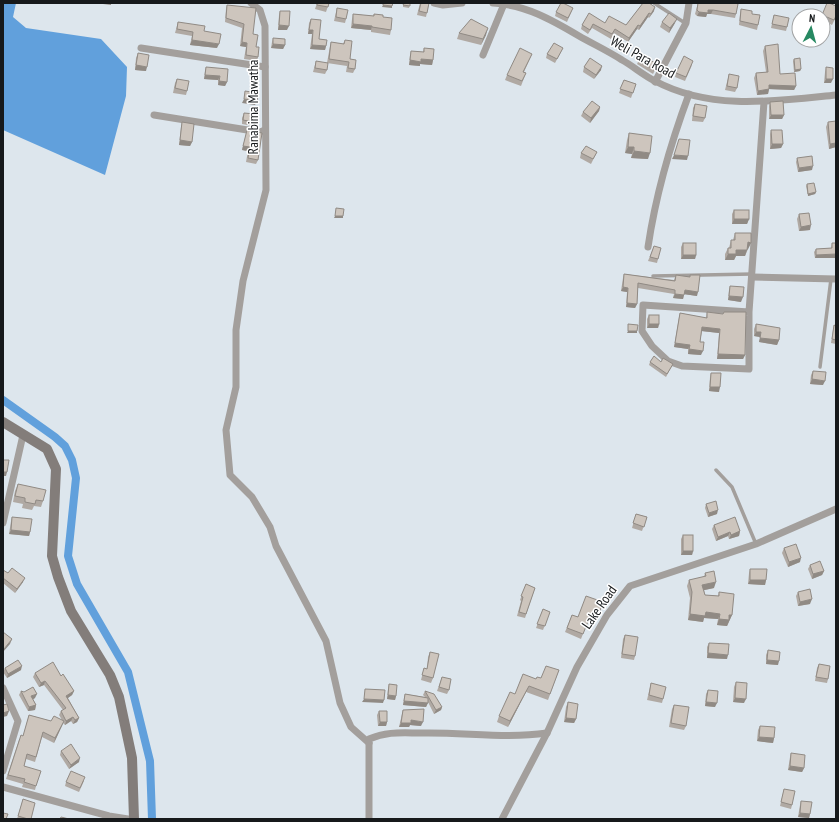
<svg xmlns="http://www.w3.org/2000/svg" width="839" height="822" viewBox="0 0 839 822" font-family="'PT Sans Narrow',sans-serif">
  <style>
    .water { fill: #61a0dc }
    .lines { fill: none; stroke-linecap: round; stroke-linejoin: round }
    .canal { stroke: #61a0dc; stroke-width: 8 }
    .lane { stroke: #a39f9c; stroke-width: 3.5 }
    .street { stroke: #a39f9c; stroke-width: 7 }
    .secondary { stroke: #837d7a; stroke-width: 10 }
    .wall { fill: #b0a9a3 }
    .shaded-wall { fill: #908a84 }
    .building { fill: #cdc5bd; stroke: #908a84 }
    .labels { text-anchor: middle; dominant-baseline: central; stroke-width: 3; stroke-linejoin: round; paint-order: stroke }
    .street-label { font-size: 14px; fill: #16191b; stroke: #fff }
  </style>
  <rect width="100%" height="100%" fill="#dde6ed"/>
  <path class="water" d="M3 3H16L13 17 26 28 101 39 127 67 126 96 105 175 3 130Z"/>
  <g class="lines">
    <path class="canal" d="M3 400 55 437 65 446 72 460 76 478 68 556 77 584 128 672 150 761 152 819"/>
    <g class="lane">
      <path d="M654 3 685 23"/>
      <path d="M653 276 752 274"/>
      <path d="M820 367 831 279"/>
      <path d="M716 470 732 487 756 544"/>
    </g>
    <g class="street">
      <path d="M251 3 260 10 265 26 266 190 243 281 236 330V387L226 430 230 475 252 497 270 527 276 546 326 641 340 703 351 727 369 743"/>
      <path d="M434 3 443 5 462 3"/>
      <path d="M493 3C526 5 552 20 579 36 593 44 608 51 622 60 633 66 643 75 655 81 711 111 776 101 836 95"/>
      <path d="M141 48 265 67"/>
      <path d="M483 55 504 4"/>
      <path d="M655 82 686 23 689 3"/>
      <path d="M154 115 260 132 265 130"/>
      <path d="M648 247C656 193 670 145 689 94"/>
      <path d="M752 277 836 279"/>
      <path d="M749 312 643 305 642 331 652 346 668 361 682 366 749 369V312L764 102"/>
      <path d="M3 523 23 435"/>
      <path d="M3 688 18 721 3 771"/>
      <path d="M3 787 109 816 128 819"/>
      <path d="M369 819V739C388 731 402 733 422 733 464 732 506 739 547 733"/>
      <path d="M502 819 547 733 577 667 607 615 630 586 756 544 836 509"/>
    </g>
    <path class="secondary" d="M3 422 47 449 56 469 52 556 58 577 71 611 110 675 119 697 132 758 134 819"/>
  </g>
  <g class="wall">
    <path d="M317 3H329L326 12 315 9Z"/>
    <path d="M403 3H410L409 8 403 7Z"/>
    <path d="M420 3H429L426 17 417 15Z"/>
    <path d="M643 3 654 11 649 18 648 17 639 30 637 29 628 42 614 33 611 39 592 28 588 34 581 29 582 25 605 23 626 25Z"/>
    <path d="M698 3H735L736 14 735 18 711 14H707L706 17 697 16 695 14Z"/>
    <path d="M227 5 253 34 258 57 257 61 244 59 246 47 240 46 242 28 225 22 226 9Z"/>
    <path d="M337 8 346 19 345 23 334 21 336 12Z"/>
    <path d="M573 8 567 22 555 16 556 12Z"/>
    <path d="M741 9 752 14 758 25 757 30 739 25 740 14Z"/>
    <path d="M280 11 287 30H278L279 15Z"/>
    <path d="M353 14 373 16 374 14 383 17 391 30 390 35 371 32V30L351 28 352 19Z"/>
    <path d="M774 15 787 27 786 31 771 28Z"/>
    <path d="M822 15 836 17 832 25 823 20V16H821Z"/>
    <path d="M311 19 319 39 326 46 325 50 310 49 312 34H308L309 23Z"/>
    <path d="M178 22 217 48 190 45 192 36 175 33Z"/>
    <path d="M662 22 675 23 669 33 660 27Z"/>
    <path d="M459 33 486 35 481 45 457 39Z"/>
    <path d="M273 38 285 45 283 49 271 48 272 42Z"/>
    <path d="M345 40 350 59 355 69 353 73 346 72 347 66 327 63 330 46 331 42 343 44Z"/>
    <path d="M765 46 780 74 796 86 794 90 769 89 768 94 757 95 754 78 756 73 766 72 763 51Z"/>
    <path d="M424 48 433 60 432 65 420 64V66L409 65 410 55 411 51 423 52Z"/>
    <path d="M563 48 555 63 546 58 547 54Z"/>
    <path d="M138 53 146 71 135 70 136 58Z"/>
    <path d="M532 54 524 72 526 73 521 86 505 80 507 75Z"/>
    <path d="M794 59 801 69 800 71 794 72 793 61Z"/>
    <path d="M639 60 656 68 653 74 637 64Z"/>
    <path d="M316 61 327 70 325 74 313 72Z"/>
    <path d="M692 65 685 81 675 77 676 73Z"/>
    <path d="M206 67 227 82 225 86 218 85V80L204 79 205 71Z"/>
    <path d="M584 67 601 70 594 79 583 72Z"/>
    <path d="M826 67 831 83H824L825 72Z"/>
    <path d="M729 74 737 88 735 92 725 90Z"/>
    <path d="M177 79 187 91 186 95 173 93 175 83Z"/>
    <path d="M624 80 636 84 631 98 619 93Z"/>
    <path d="M770 102 784 115 782 119H769V106Z"/>
    <path d="M695 104 705 118 703 122 692 121 693 108Z"/>
    <path d="M600 107 599 111 590 123 581 116 583 112Z"/>
    <path d="M244 113 254 122 253 126 242 124V118Z"/>
    <path d="M182 122 192 142 190 146 179 145 181 127Z"/>
    <path d="M828 122 836 147 829 149 826 127Z"/>
    <path d="M247 130 258 160 256 164 246 162 248 151 242 150Z"/>
    <path d="M771 130 783 144 781 148 770 149V134Z"/>
    <path d="M629 133 648 159 631 158 632 154 625 153 627 140Z"/>
    <path d="M597 152 591 164 580 158 581 153Z"/>
    <path d="M797 158 812 170 798 172 796 162Z"/>
    <path d="M807 184 816 192 815 194 808 196 806 186Z"/>
    <path d="M734 210 749 219 747 224H732V214Z"/>
    <path d="M799 214 810 230 799 231 797 219Z"/>
    <path d="M735 233 751 243 748 249 745 256H736L734 260H725V254L728 248H729L731 240H733Z"/>
    <path d="M683 243 696 255 695 259H681V247Z"/>
    <path d="M832 243H836V258H815L814 252 816 249 831 248Z"/>
    <path d="M654 246 658 259 657 263 648 261Z"/>
    <path d="M624 274 674 280 676 275 689 277 690 275 697 296 684 294 683 299 673 298 674 294 638 288 637 304 635 308 626 307 627 292 621 291 623 278Z"/>
    <path d="M730 286 741 302 728 300 729 290Z"/>
    <path d="M707 312 723 314 724 312 745 355 743 359H717L719 333 702 331 700 342 701 355 688 354V349L674 347 679 317 680 313 706 318Z"/>
    <path d="M649 315 659 324 658 328H647V319Z"/>
    <path d="M756 324 779 340 777 345 759 342 760 337 754 336V329Z"/>
    <path d="M834 325 836 326V344L831 343 833 330Z"/>
    <path d="M650 362H661L673 364 666 377 649 365Z"/>
    <path d="M813 371 823 385 810 384 811 375Z"/>
    <path d="M711 373 719 392 709 391 710 377Z"/>
    <path d="M18 484 43 501 41 507 34 506 32 510 22 508 23 504 13 502 15 491Z"/>
    <path d="M706 504 717 514 708 517 705 508Z"/>
    <path d="M636 514 647 517 642 531 632 528Z"/>
    <path d="M12 517 30 532 29 536 9 534 11 521Z"/>
    <path d="M714 525 740 531 739 536 729 539 728 536 716 541 712 529Z"/>
    <path d="M683 535 693 551 692 555H681V539Z"/>
    <path d="M784 548 800 562 788 567 782 553Z"/>
    <path d="M810 565 824 571 822 575 812 579 808 569Z"/>
    <path d="M750 569 766 580 765 585 748 584 749 573Z"/>
    <path d="M3 570 23 582 15 593 3 583Z"/>
    <path d="M705 573 714 588 704 590 705 595 718 596 719 592 732 615 727 626 717 625 718 619 704 618 703 622 688 620 690 598 687 586 689 580 704 577Z"/>
    <path d="M526 584 535 588 525 618 517 616 521 601 520 600Z"/>
    <path d="M798 592 810 604 798 606 796 596Z"/>
    <path d="M603 602 597 620 589 618 581 639 565 632 572 615 578 617Z"/>
    <path d="M543 609 550 612 543 630 536 628Z"/>
    <path d="M625 635 635 656 634 660 621 658 623 639Z"/>
    <path d="M709 643 727 659 707 658V647Z"/>
    <path d="M768 650 778 665 766 664V655Z"/>
    <path d="M430 652 433 678 431 683 421 680 424 668 427 669 428 657Z"/>
    <path d="M819 664 828 679 827 683 815 681 817 668Z"/>
    <path d="M5 668 21 670 7 678 3 672Z"/>
    <path d="M559 670 548 700 526 692 508 727 497 722 499 716 515 694 536 679 541 678Z"/>
    <path d="M35 673 61 676 74 691 72 695 68 698 79 718 77 722 73 724 71 721 65 725 63 723 54 743 42 737 35 762 26 759 24 766 36 786 35 790 22 787 23 784 6 779 19 740 23 736 29 715 51 721 62 720 59 715 61 711 63 710 44 685 39 687 33 677Z"/>
    <path d="M442 677 449 690 447 694 437 691Z"/>
    <path d="M736 682 744 703 733 702 734 687Z"/>
    <path d="M651 683 663 699 662 703 647 700Z"/>
    <path d="M389 684 396 696 395 700 387 699 388 689Z"/>
    <path d="M708 690 715 707 705 706 706 694Z"/>
    <path d="M21 691 35 698 33 699 36 705 35 710 28 711 19 695Z"/>
    <path d="M425 691 442 707 441 710 434 714 428 702 426 707 403 705 404 698 405 694 425 697 423 695Z"/>
    <path d="M568 702 576 719 574 723 564 722 566 707Z"/>
    <path d="M674 705 686 726 684 730 669 727 672 709Z"/>
    <path d="M403 710 421 726 410 725 409 727H399L402 714Z"/>
    <path d="M379 711 387 722 386 726H378L377 715Z"/>
    <path d="M760 726 774 738 773 743 757 741 758 730Z"/>
    <path d="M61 751 79 762 69 769 60 755Z"/>
    <path d="M791 753 804 768 802 772 788 770 790 757Z"/>
    <path d="M84 781 79 792 65 786 66 782Z"/>
    <path d="M784 789 792 805 791 809 780 806Z"/>
    <path d="M23 799 31 819H17Z"/>
    <path d="M801 801 810 814 809 818 798 817 800 805Z"/>
  </g>
  <g class="shaded-wall">
    <path d="M104 3H111V5L103 4Z"/>
    <path d="M383 5 392 6V8L382 7Z"/>
    <path d="M655 7 654 11 649 18 651 14Z"/>
    <path d="M708 10H713L711 14H707L706 17 697 16 699 12Z"/>
    <path d="M649 13 648 17 639 30 640 26Z"/>
    <path d="M677 19 675 23 669 33 670 28Z"/>
    <path d="M353 24 372 26 371 30 351 28Z"/>
    <path d="M279 25 289 26 287 30H278Z"/>
    <path d="M638 25 637 29 628 42 629 38Z"/>
    <path d="M488 28 486 35 481 45 483 39Z"/>
    <path d="M309 30H313L312 34H308Z"/>
    <path d="M192 40 219 44 217 48 190 45Z"/>
    <path d="M242 42 247 43 246 47 240 46Z"/>
    <path d="M273 44 285 45 283 49 271 48Z"/>
    <path d="M312 45 326 46 325 50 310 49Z"/>
    <path d="M421 59 433 60 432 65 420 64V66L409 65 410 60Z"/>
    <path d="M136 65 147 67 146 71 135 70Z"/>
    <path d="M602 66 601 70 594 79 596 75Z"/>
    <path d="M801 69 800 71 794 72 795 70Z"/>
    <path d="M205 75 220 76 218 80 204 79Z"/>
    <path d="M826 79H833L831 83H824Z"/>
    <path d="M219 81 227 82 225 86 218 85Z"/>
    <path d="M769 85 796 86 794 90 767 89Z"/>
    <path d="M769 89 768 94 757 95 758 91Z"/>
    <path d="M244 99 257 101 255 105 242 103Z"/>
    <path d="M600 107 599 111 590 123 591 118Z"/>
    <path d="M771 115H784L782 119H769Z"/>
    <path d="M180 140 192 142 190 146 179 145Z"/>
    <path d="M836 143V147L829 149 830 144Z"/>
    <path d="M772 144H783L781 148 770 149Z"/>
    <path d="M243 146 250 147 248 151 242 150Z"/>
    <path d="M628 147H634L632 154 625 153Z"/>
    <path d="M634 151 650 153 648 159 631 158Z"/>
    <path d="M674 155 688 156 687 160 672 159Z"/>
    <path d="M813 166 812 170 798 172 799 168Z"/>
    <path d="M816 192 815 194 808 196V194Z"/>
    <path d="M335 216H343V218H334Z"/>
    <path d="M734 219H749L747 224H732Z"/>
    <path d="M811 225 810 230 799 231 801 227Z"/>
    <path d="M748 242 751 243 748 249H745Z"/>
    <path d="M736 250H747L745 256H736L734 260H725L728 254Z"/>
    <path d="M836 254V258H815L816 255Z"/>
    <path d="M683 255H696L695 259H681Z"/>
    <path d="M623 287 628 288 627 292 621 291Z"/>
    <path d="M685 290 698 292 697 296 683 294Z"/>
    <path d="M675 294 684 295 683 299 673 298Z"/>
    <path d="M729 296 743 297 741 302 728 300Z"/>
    <path d="M627 303 637 304 635 308 626 307Z"/>
    <path d="M649 324H659L658 328H647Z"/>
    <path d="M702 327 720 329 719 333 701 331Z"/>
    <path d="M628 331H637V333H627Z"/>
    <path d="M756 332H761L760 337 754 336Z"/>
    <path d="M760 338 779 340 777 345 759 342Z"/>
    <path d="M675 343 690 345 688 349 674 347Z"/>
    <path d="M689 349 703 351 701 355 688 354Z"/>
    <path d="M718 354 745 355 743 359H717Z"/>
    <path d="M812 379 825 381 823 385 810 384Z"/>
    <path d="M710 387H720L719 392 709 391Z"/>
    <path d="M3 472H7L6 476H3Z"/>
    <path d="M718 510 717 514 708 517 709 513Z"/>
    <path d="M11 530 30 532 29 536 9 534Z"/>
    <path d="M740 531 739 536 729 539 731 535Z"/>
    <path d="M730 532 728 536 716 541 718 537Z"/>
    <path d="M683 551H693L692 555H681Z"/>
    <path d="M801 558 800 562 788 567 789 562Z"/>
    <path d="M824 571 822 575 812 579 813 574Z"/>
    <path d="M25 578 23 582 15 593 17 589Z"/>
    <path d="M750 580H766L765 585 748 584Z"/>
    <path d="M716 582 714 588 700 591 702 585Z"/>
    <path d="M812 599 810 604 798 606 800 602Z"/>
    <path d="M706 612 720 614 718 619 704 618 703 622 688 620 690 614Z"/>
    <path d="M729 615H732L727 626 717 625 719 619Z"/>
    <path d="M12 639 10 644 3 652 4 649Z"/>
    <path d="M708 653 728 655 727 659 707 658Z"/>
    <path d="M767 660 779 661 778 665 766 664Z"/>
    <path d="M22 666 21 670 7 678 8 674Z"/>
    <path d="M45 681 44 685 39 687 41 683Z"/>
    <path d="M529 686 526 692 508 727 510 721Z"/>
    <path d="M74 691 72 695 65 700 66 696Z"/>
    <path d="M37 694 35 698 30 701 31 696Z"/>
    <path d="M388 695 396 696 395 700 387 699Z"/>
    <path d="M735 698 746 699 744 703 733 702Z"/>
    <path d="M364 699 384 700 383 703 362 702Z"/>
    <path d="M404 701 428 703 426 707 403 705Z"/>
    <path d="M706 702 717 703 715 707 705 706Z"/>
    <path d="M36 705 35 710 28 711 29 707Z"/>
    <path d="M442 707 441 710 434 714 436 710Z"/>
    <path d="M9 711 7 716 3 717V713Z"/>
    <path d="M73 717 71 721 65 725 66 721Z"/>
    <path d="M79 718 77 722 73 724 75 720Z"/>
    <path d="M566 718 576 719 574 723 564 722Z"/>
    <path d="M411 720 423 722 421 726 410 725 409 727H399L401 723Z"/>
    <path d="M64 721 62 726 54 743 55 738Z"/>
    <path d="M380 722H387L386 726H378Z"/>
    <path d="M759 737 774 738 773 743 757 741Z"/>
    <path d="M80 758 79 762 69 769 71 765Z"/>
    <path d="M790 766 804 768 802 772 788 770Z"/>
    <path d="M800 813 810 814 809 818 798 817Z"/>
  </g>
  <g class="building">
    <path d="M317 3H329L328 7 317 5Z"/>
    <path d="M383 3H393L392 6 383 5Z"/>
    <path d="M404 3H410V6L403 5Z"/>
    <path d="M421 3H429L427 13 419 11Z"/>
    <path d="M561 3H563L573 8 568 18 556 12Z"/>
    <path d="M643 3H649L655 7 651 14 649 13 640 26 638 25 629 38 615 29 612 34 593 24 590 30 582 25 589 13 605 23 609 16 626 25Z"/>
    <path d="M698 3H735L738 4 736 14 713 10H708V13L699 12 697 10Z"/>
    <path d="M827 3H829L836 6V16L834 20 822 15Z"/>
    <path d="M227 5 256 8 253 34 258 35 256 47H259L258 57 246 55 247 43 242 42 244 24 226 18Z"/>
    <path d="M337 8 348 10 346 19 336 17Z"/>
    <path d="M741 9 752 11V14L760 15 758 25 740 21Z"/>
    <path d="M280 11H290L289 26 279 25Z"/>
    <path d="M669 13 677 19 670 28 662 22Z"/>
    <path d="M353 14 374 16V14L383 15V17L392 18 391 30 372 27V26L353 24Z"/>
    <path d="M774 15 789 18 787 27 772 24Z"/>
    <path d="M311 19 321 20 319 39 327 40 326 46 312 45 313 30H309Z"/>
    <path d="M471 19 488 28 483 39 459 33Z"/>
    <path d="M178 22 205 26 204 31 221 34 219 44 192 40 193 32 177 29Z"/>
    <path d="M273 38 285 39V45L273 44Z"/>
    <path d="M345 40 352 41 350 59 356 60 355 69 348 68 349 62 329 59 331 42 344 44Z"/>
    <path d="M554 43 563 48 557 59 547 54Z"/>
    <path d="M778 44 780 74 795 73 796 86 769 85V89L758 91 756 73 768 72 765 46Z"/>
    <path d="M424 48 434 49 433 60 421 59V62L410 60 411 51 424 52Z"/>
    <path d="M520 48 532 54 523 72 526 73 522 81 507 75Z"/>
    <path d="M138 53 149 55 147 67 136 65Z"/>
    <path d="M641 55 657 64 654 70 639 60Z"/>
    <path d="M684 56 693 61 686 77 676 73Z"/>
    <path d="M590 58 602 66 596 75 584 67Z"/>
    <path d="M800 58 801 69 795 70 794 59Z"/>
    <path d="M316 61 328 63 327 70 315 68Z"/>
    <path d="M206 67 228 69 227 82 219 81 220 76 205 75Z"/>
    <path d="M826 67 833 68V79H826Z"/>
    <path d="M729 74 739 76 737 88 727 86Z"/>
    <path d="M177 79 189 81 187 91 175 88Z"/>
    <path d="M624 80 636 84 633 93 620 89Z"/>
    <path d="M245 91 258 93 257 101 244 99Z"/>
    <path d="M592 101 600 107 591 118 583 112Z"/>
    <path d="M783 101 784 115H771L770 102Z"/>
    <path d="M695 104 707 106 705 118 693 116Z"/>
    <path d="M244 113 255 114 254 122 243 120Z"/>
    <path d="M836 121V143L830 144 828 122Z"/>
    <path d="M182 122 194 124 192 142 180 140Z"/>
    <path d="M247 130 262 133 258 160 248 158 250 147 243 146Z"/>
    <path d="M771 130H782L783 144H772Z"/>
    <path d="M629 133 652 136 650 153 634 151V147H628Z"/>
    <path d="M679 139 690 140 688 156 674 155Z"/>
    <path d="M586 146 597 152 593 159 581 153Z"/>
    <path d="M812 156 813 166 799 168 797 158Z"/>
    <path d="M814 183 816 192 808 194 807 184Z"/>
    <path d="M336 208 344 209 343 216H335Z"/>
    <rect x="734" y="210" width="15" height="9"/>
    <path d="M809 213 811 225 801 227 799 214Z"/>
    <path d="M735 233H751V243L748 242 747 250H736V254H728V248H731V240H735Z"/>
    <rect x="683" y="243" width="13" height="12"/>
    <path d="M832 243H836V254L816 255V249L832 248Z"/>
    <path d="M654 246 661 248 658 259 650 257Z"/>
    <path d="M624 274 675 281 676 275 690 277V275H700L698 292 685 290 684 295 675 294V290L638 283 637 304 627 303 628 288 623 287Z"/>
    <path d="M730 286 744 287 743 297 729 296Z"/>
    <path d="M707 312 723 314 724 312H746L745 355 718 354 720 329 702 327 700 342H704L703 351 689 349 690 345 675 343 680 313 707 318Z"/>
    <rect x="649" y="315" width="10" height="9"/>
    <path d="M628 324 638 325 637 331H628Z"/>
    <path d="M756 324 780 328 779 340 760 338 761 332H756Z"/>
    <path d="M834 325 836 326V340L832 339Z"/>
    <path d="M654 356 661 362 663 358 673 364 667 374 650 362Z"/>
    <path d="M813 371 826 372 825 381 812 379Z"/>
    <path d="M711 373H721L720 387H710Z"/>
    <path d="M3 460H9L7 472H3Z"/>
    <path d="M18 484 46 490 43 501 36 500 35 504 25 502V498L15 496Z"/>
    <path d="M716 501 718 510 709 513 706 504Z"/>
    <path d="M636 514 647 517 644 527 633 523Z"/>
    <path d="M12 517 32 519 30 532 11 530Z"/>
    <path d="M735 517 740 531 731 535 730 532 718 537 714 525Z"/>
    <rect x="683" y="535" width="10" height="16"/>
    <path d="M796 544 801 558 789 562 784 548Z"/>
    <path d="M820 561 824 571 813 574 810 565Z"/>
    <path d="M12 568 25 578 17 589 3 578V570L8 573Z"/>
    <path d="M750 569H767L766 580H750Z"/>
    <path d="M714 571 716 582 702 585 705 595 719 596V592L734 594 732 615H729V620L719 619 720 614 706 612 705 616 690 614 692 592 689 580 706 576 705 573Z"/>
    <path d="M526 584 535 588 526 614 519 612 523 597 521 596Z"/>
    <path d="M810 589 812 599 800 602 798 592Z"/>
    <path d="M586 596 603 602 598 616 591 614 583 634 567 628 572 615 578 617Z"/>
    <path d="M543 609 550 612 545 626 537 624Z"/>
    <path d="M3 632 12 639 4 649H3Z"/>
    <path d="M625 635 638 637 635 656 622 654Z"/>
    <path d="M709 643 729 644 728 655 708 653Z"/>
    <path d="M768 650 780 652 779 661 767 660Z"/>
    <path d="M430 652 439 654 433 678 422 675 424 668 427 669Z"/>
    <path d="M18 660 22 666 8 674 5 668Z"/>
    <path d="M53 662 61 676 63 674 74 691 66 696 79 718 75 720 73 717 66 721 61 711 66 708 45 681 41 683 35 673Z"/>
    <path d="M819 664 830 666 828 679 816 677Z"/>
    <path d="M546 666 559 670 550 694 529 686 510 721 499 716 510 692 515 694 523 674 536 679 537 677 541 678Z"/>
    <path d="M442 677 451 679 449 690 439 687Z"/>
    <path d="M736 682 747 683 746 699 735 698Z"/>
    <path d="M651 683 666 687 663 699 649 695Z"/>
    <path d="M389 684 397 685 396 696 388 695Z"/>
    <path d="M33 687 37 694 31 696 36 705 29 707 21 691 24 692Z"/>
    <path d="M365 689 385 690 384 700 364 699Z"/>
    <path d="M708 690 718 691 717 703 706 702Z"/>
    <path d="M425 691 434 694 442 707 436 710Z"/>
    <path d="M405 694 428 698V703L404 701Z"/>
    <path d="M568 702 578 704 576 719 566 718Z"/>
    <path d="M7 704 9 711 3 713V705Z"/>
    <path d="M674 705 689 707 686 726 671 723Z"/>
    <path d="M424 709 423 722 411 720V723H401L403 710Z"/>
    <path d="M379 711H387V722H380Z"/>
    <path d="M29 715 51 721 54 716 64 721 55 738 43 732 36 757 27 754 24 766 41 771 36 786 24 782 25 779 8 775 21 735 23 736Z"/>
    <path d="M760 726 775 727 774 738 759 737Z"/>
    <path d="M71 744 80 758 71 765 61 751Z"/>
    <path d="M791 753 805 755 804 768 790 766Z"/>
    <path d="M71 771 85 777 80 788 66 782Z"/>
    <path d="M784 789 795 791 792 805 781 802Z"/>
    <path d="M23 799 35 803 31 819H28L18 816Z"/>
    <path d="M801 801 812 802 810 814 800 813Z"/>
    <path d="M3 813 8 814 6 819H3Z"/>
    <path d="M61 817 69 819H60Z"/>
  </g>
  <g class="labels">
    <g class="street-label">
      <text transform="translate(643 57) rotate(29)">Weli Para Road</text>
      <text transform="translate(253 107) rotate(-90)">Ranabima Mawatha</text>
      <text transform="translate(599 607) rotate(-55)">Lake Road</text>
    </g>
  </g>
  <rect width="839" height="822" fill="none" stroke="#16191b" stroke-width="8"/>
  <g transform="translate(811 28) rotate(6)"><circle r="19" fill="#ffffff" stroke="#a2a3a4"/>
  <path d="M0-3L7 15L0 10L-7 15Z" fill="#278962"/>
  <text y="-6" font-size="11" font-weight="bold" text-anchor="middle" fill="#16191b">N</text>
  </g>
</svg>
